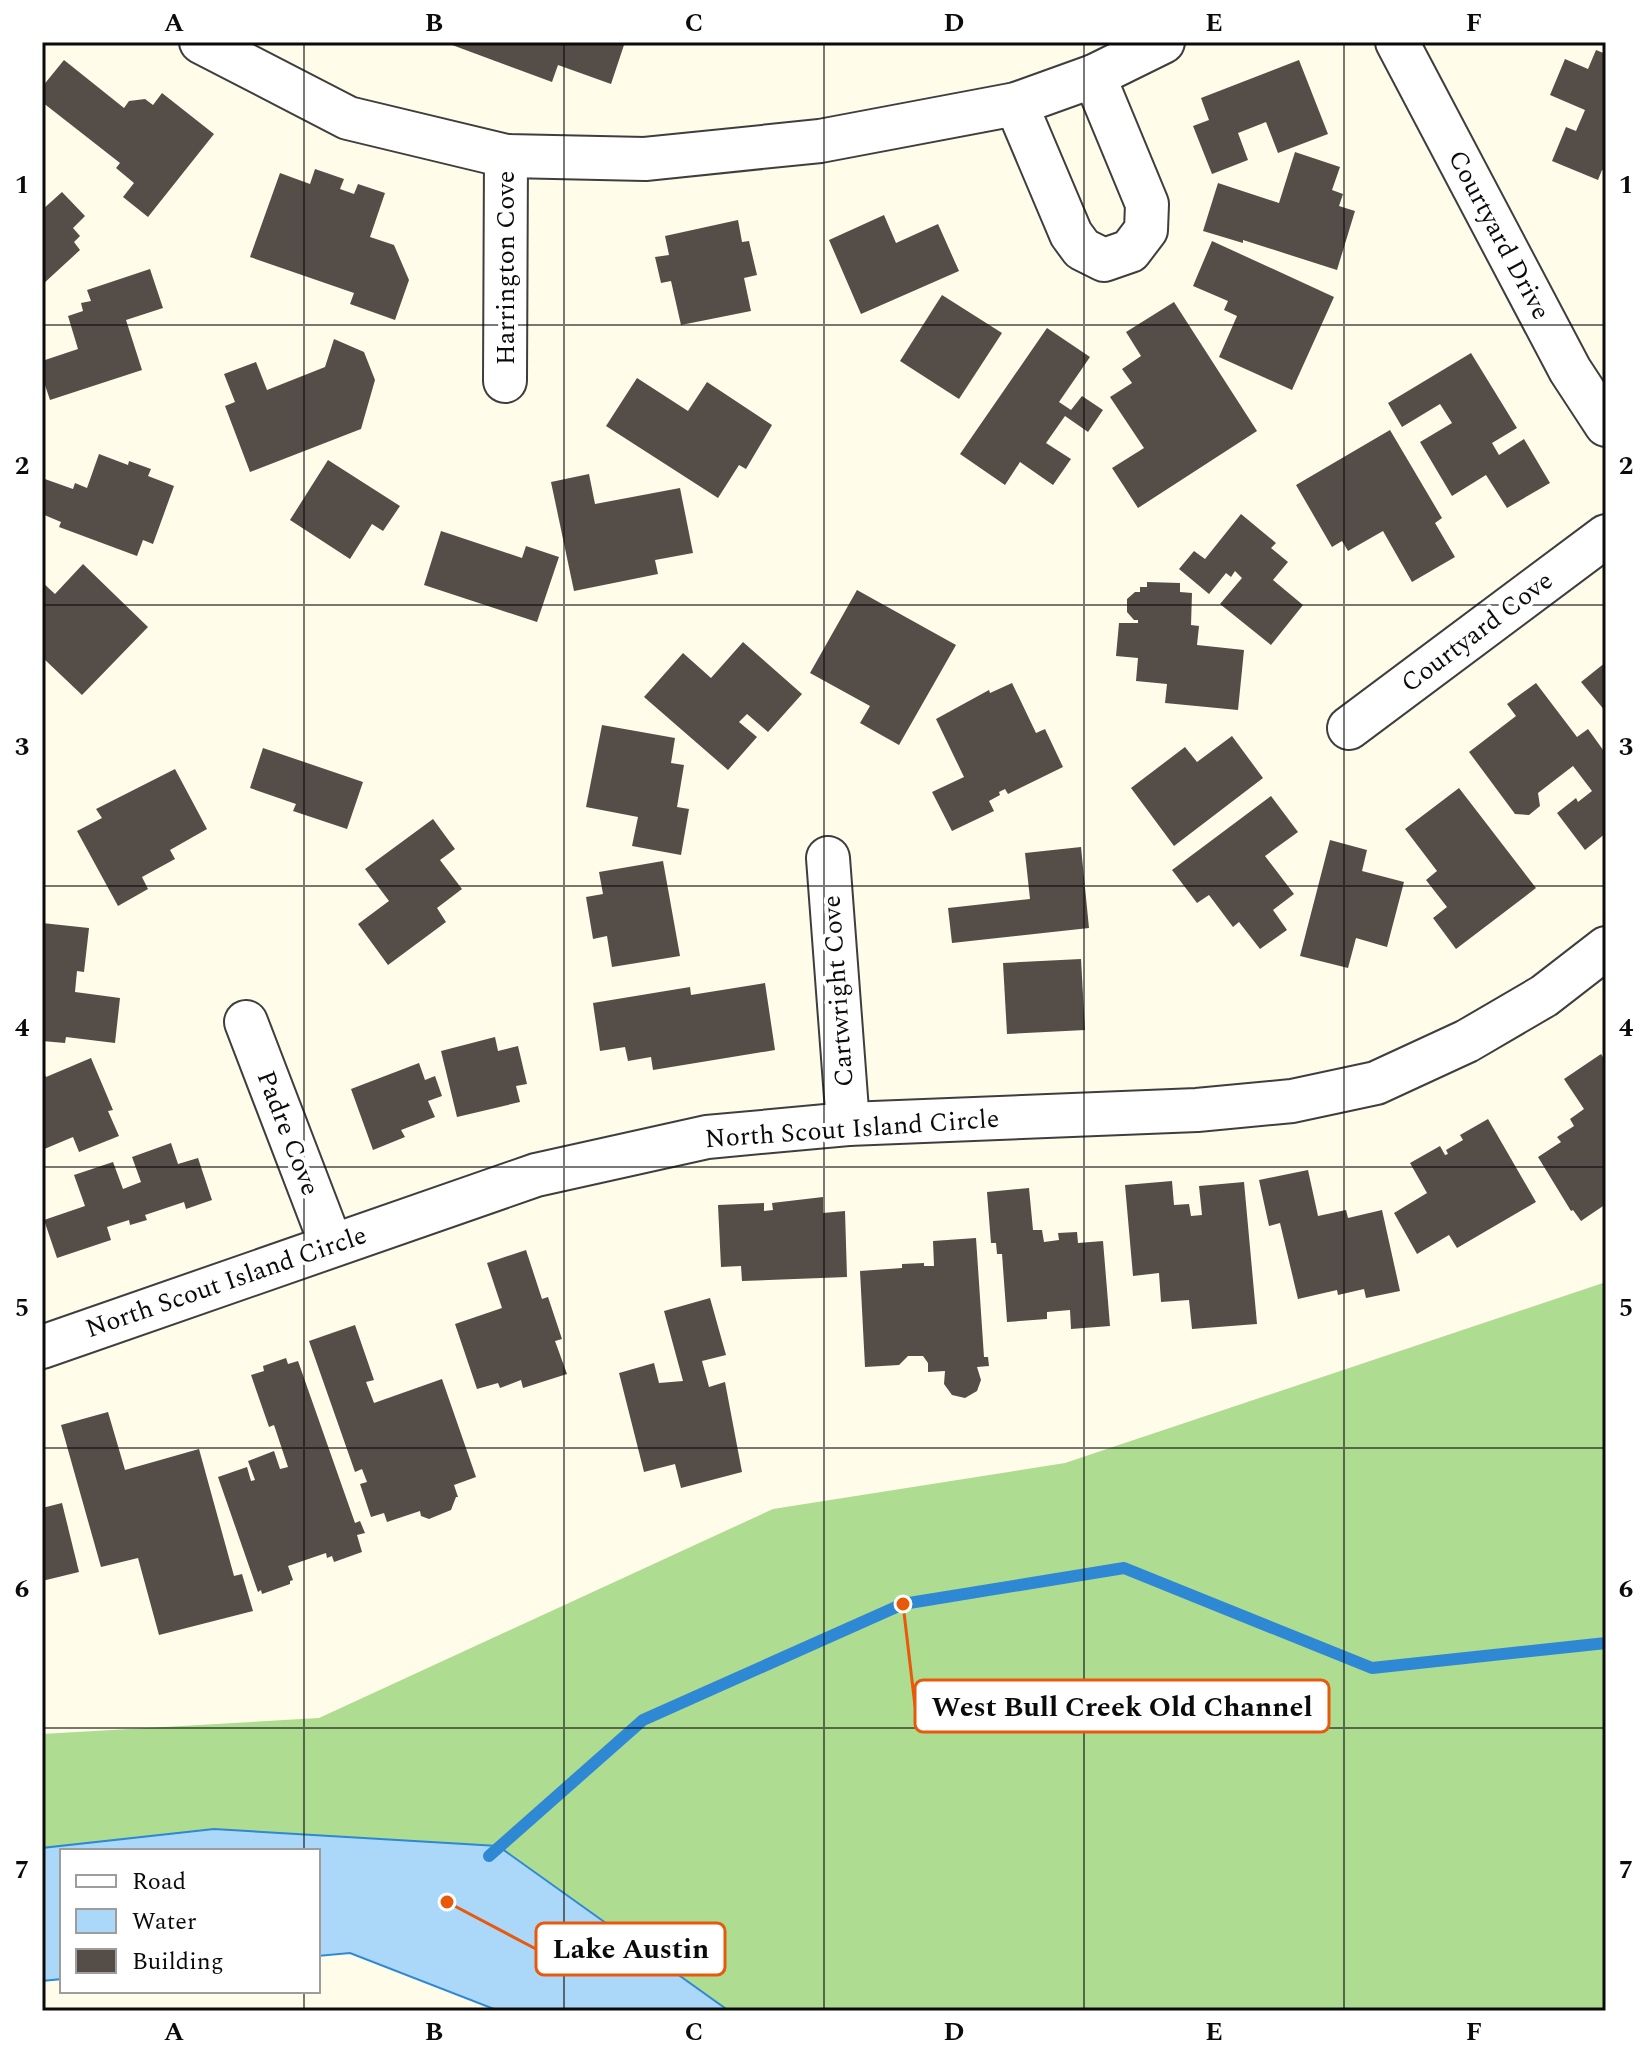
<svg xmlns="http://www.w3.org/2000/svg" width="1648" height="2053" viewBox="0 0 1648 2053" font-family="Spectral,serif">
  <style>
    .forest { fill: #aedc90 }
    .water { fill: #abd8f9; stroke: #2f88d4; stroke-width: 2 }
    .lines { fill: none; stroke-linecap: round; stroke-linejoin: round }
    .stream { stroke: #2f88d4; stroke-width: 12 }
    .building { fill: #554d47 }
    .minor-casing { stroke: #3e3e3e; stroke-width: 46 }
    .minor { stroke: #fff; stroke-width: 42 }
    .grid { fill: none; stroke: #0b0b0b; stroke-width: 2; stroke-opacity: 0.55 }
    .labels { text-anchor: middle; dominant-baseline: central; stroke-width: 8; stroke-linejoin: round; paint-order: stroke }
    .street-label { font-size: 26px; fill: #0b0b0b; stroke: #fff }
    .leader { fill: none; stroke: #e8590c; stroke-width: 3 }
    .callout-dot { fill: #e8590c; stroke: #fff; stroke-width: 3 }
    .callout { fill: #fff; stroke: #e8590c; stroke-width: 3 }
    .callout-label { font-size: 28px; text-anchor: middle; font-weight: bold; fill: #0b0b0b }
    .neatline { fill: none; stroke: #0b0b0b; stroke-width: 3 }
    .grid-label { font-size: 26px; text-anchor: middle; font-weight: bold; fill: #0b0b0b }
  </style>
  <rect width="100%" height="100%" fill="#fffcea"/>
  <path class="forest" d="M1606 1282V2011H729L498 1846 214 1829 42 1848V1734L319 1718 773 1509 1065 1463Z"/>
  <path class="water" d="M214 1829 498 1846 729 2011H499L350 1953 318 1956V1851H62V1979L42 1981V1848Z"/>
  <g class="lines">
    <path class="stream" d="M489 1856 643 1720 903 1604 1124 1568 1372 1668 1606 1643"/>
  </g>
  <g class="building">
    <path d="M444 42H625L611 84 558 65 552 82Z"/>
    <path d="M1596 50 1606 54V172L1602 170 1598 180 1552 161 1566 127 1576 131 1585 110 1550 95 1565 59 1588 69Z"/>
    <path d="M64 60 124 108 129 101 145 99 153 105 162 93 214 134 148 217 123 197 134 183 116 168 120 163 42 102V87Z"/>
    <path d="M1299 60 1328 134 1278 153 1266 122 1238 133 1248 160 1212 174 1193 126 1209 120 1201 98Z"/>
    <path d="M1295 152 1340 167 1332 190 1343 194 1339 206 1355 211 1337 270 1243 240V243L1203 231 1218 183 1279 203Z"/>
    <path d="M315 169 344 179 340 189 354 194 358 184 385 193 370 237 394 245 409 280 395 320 350 304 354 293 250 257 280 173 310 184Z"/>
    <path d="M62 192 85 216 73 228 80 236 74 242 80 250 42 285V210Z"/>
    <path d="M884 215 896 243 938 224 959 271 861 314 829 240Z"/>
    <path d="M738 220 742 242 749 241 757 275 744 278 751 311 681 325 671 281 661 283 655 257 669 255 665 236Z"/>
    <path d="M1212 241 1334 297 1292 390 1219 357 1237 316 1224 310 1228 301 1193 286Z"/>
    <path d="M150 269 163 308 126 320 142 370 50 400 42 376V361L78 349 68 316 83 311 81 303 91 301 87 290Z"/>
    <path d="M942 295 1002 333 959 399 900 361Z"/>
    <path d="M1174 302 1257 431 1138 508 1112 468 1144 448 1110 397 1132 383 1122 369 1141 356 1126 332Z"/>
    <path d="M1047 328 1090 357 1059 402 1071 410 1082 396 1103 410 1088 432 1065 416 1046 443 1071 459 1053 485 1020 462 1005 485 960 454Z"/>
    <path d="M334 339 364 352 375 380 361 429 250 472 225 406 235 402 224 374 256 362 267 390 325 367Z"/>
    <path d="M1471 353 1517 428 1492 443 1499 455 1524 439 1550 483 1507 508 1486 475 1452 496 1420 442 1452 423 1440 404 1402 427 1388 403Z"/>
    <path d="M637 378 688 411 707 382 772 425 746 469 739 465 718 498 606 426Z"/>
    <path d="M1390 430 1442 518 1435 523 1455 557 1412 582 1383 531 1348 551 1342 541 1332 547 1296 485Z"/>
    <path d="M99 454 128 465 129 461 151 469 148 476 174 486 153 544 143 540 137 556 59 527 61 522 42 514V478L73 489 75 483 87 488Z"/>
    <path d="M328 460 400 506 383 531 372 524 350 559 290 520Z"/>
    <path d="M589 474 595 504 680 488 693 553 655 560 658 574 574 591 551 482Z"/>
    <path d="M1241 514 1276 543 1271 548 1288 562 1273 580 1303 605 1271 645 1220 604 1242 578 1235 571 1231 577 1226 573 1209 594 1179 569 1194 551 1205 559Z"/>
    <path d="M441 531 522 558 526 546 559 557 537 622 424 585Z"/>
    <path d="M83 564 148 627 82 695 42 657V582L55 594Z"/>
    <path d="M1147 582 1180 583V592L1192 593 1191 625 1199 626 1197 645 1244 650 1238 710 1165 703 1167 684 1136 681 1138 658 1116 656 1119 623H1138V620H1134L1127 612V599L1135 592H1140V587H1147Z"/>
    <path d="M857 590 956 645 899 745 860 723 870 706 810 673Z"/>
    <path d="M743 642 802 694 768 732 747 714 739 722 757 737 728 770 644 697 683 653 711 678Z"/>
    <path d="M1606 662V712L1581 682Z"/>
    <path d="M1012 683 1036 733 1045 729 1063 767 1008 794 1005 789 999 792 1000 795 989 801 994 811 952 831 932 792 964 777 936 719 989 690 990 693Z"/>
    <path d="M1536 683 1577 737 1588 729 1606 754V833L1585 850 1557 813 1576 798 1578 802 1592 791 1573 766 1538 793 1540 806 1529 815 1515 814 1469 752 1516 716 1507 704Z"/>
    <path d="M602 725 675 738 671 763 684 765 677 807 689 809 681 855 632 846 638 817 586 807Z"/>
    <path d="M1232 736 1263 778 1174 846 1131 788 1185 747 1197 762Z"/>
    <path d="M263 748 363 782 347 829 293 811 296 804 250 788Z"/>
    <path d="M175 769 207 829 170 850 175 859 142 877 148 889 118 906 77 831 102 818 96 809Z"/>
    <path d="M1459 788 1536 888 1456 949 1433 918 1447 907 1426 880 1437 871 1405 829Z"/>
    <path d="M1271 796 1298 832 1265 856 1294 894 1273 910 1287 930 1260 949 1239 922 1233 927 1209 895 1197 903 1172 870Z"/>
    <path d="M433 819 455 849 440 860 462 889 437 908 446 922 388 965 358 924 389 901 365 869Z"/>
    <path d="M1330 840 1367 850 1362 871 1404 882 1387 947 1356 938 1348 968 1300 956Z"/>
    <path d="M1081 847 1089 928 952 943 948 908 1030 899 1025 853Z"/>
    <path d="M663 861 680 956 612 967 607 936 593 939 586 897 603 894 599 872Z"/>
    <path d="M42 923 89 928 84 972 77 971 75 992 120 998 115 1043 66 1037 65 1043 42 1041Z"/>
    <path d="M1081 959 1085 1030 1007 1034 1003 963Z"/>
    <path d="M765 983 775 1050 653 1070 651 1057 628 1061 625 1047 600 1051 593 1003 690 987 691 995Z"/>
    <path d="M495 1037 498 1051 518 1046 527 1084 516 1086 520 1102 457 1117 441 1051Z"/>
    <path d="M1601 1054 1606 1062V1204L1581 1221 1573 1210 1571 1211 1538 1157 1561 1142 1557 1137 1574 1126 1570 1119 1584 1109 1564 1079Z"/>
    <path d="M91 1058 113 1110 108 1111 119 1136 79 1152 73 1137 42 1150V1067L46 1077Z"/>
    <path d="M419 1063 425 1080 435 1076 442 1096 428 1101 435 1117 401 1130 405 1137 373 1150 351 1089Z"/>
    <path d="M1488 1119 1536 1202 1457 1248 1449 1235 1417 1254 1394 1213 1427 1193 1410 1163 1440 1146 1445 1155 1448 1154 1446 1150 1463 1140 1460 1135Z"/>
    <path d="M171 1143 178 1164 198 1158 212 1200 186 1209 184 1202 145 1215 147 1220 130 1225 129 1220 107 1227 111 1240 57 1258 44 1220 85 1206 74 1175 113 1162 123 1189 141 1182 132 1157Z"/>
    <path d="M1308 1170 1318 1216 1346 1210 1348 1218 1382 1210 1400 1291 1366 1298 1364 1289 1338 1295 1337 1290 1298 1299 1280 1223 1269 1226 1259 1180Z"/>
    <path d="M1172 1181 1174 1205 1189 1204 1191 1216 1202 1215 1199 1186 1244 1182 1257 1324 1192 1329 1189 1300 1161 1302 1159 1273 1133 1276 1125 1185Z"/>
    <path d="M1029 1188 1033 1230H1042L1044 1242 1059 1240 1058 1233 1077 1232 1078 1243 1103 1241 1110 1326 1071 1329 1070 1310 1047 1312V1319L1007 1322 1002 1254H997L996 1243H991L987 1192Z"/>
    <path d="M823 1197V1213L845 1211 847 1277 742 1281 741 1266 721 1267 718 1205 764 1203V1211L773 1210 772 1203Z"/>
    <path d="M976 1238 984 1357H988L989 1366 977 1367 981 1380 977 1391 965 1398 952 1395 944 1384 945 1371 928 1372V1363L923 1356H908L899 1365 865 1367 860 1271 902 1268V1264L924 1263V1266H934L933 1241Z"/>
    <path d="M526 1250 542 1299 548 1297 562 1339 555 1341 567 1374 523 1388 521 1380 500 1388 498 1383 477 1389 455 1324 502 1308 487 1263Z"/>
    <path d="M710 1298 726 1355 702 1361 709 1387 725 1382 742 1472 681 1488 675 1464 644 1472 619 1373 654 1363 659 1383 683 1381 664 1311Z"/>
    <path d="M355 1325 374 1380 366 1382 374 1403 442 1379 476 1477 454 1485 458 1497H456L451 1510 429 1519 421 1516 420 1511 387 1522 384 1513 371 1517 360 1484 367 1482 362 1469 355 1472 309 1341Z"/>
    <path d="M286 1358 288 1364 298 1361 355 1523 360 1521 365 1533 357 1535 362 1552 334 1562 332 1556 327 1558 326 1553 288 1566 293 1580 290 1581V1584L262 1594 261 1590 258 1592 218 1477 247 1467 251 1481 255 1480 248 1461 274 1451 280 1469 288 1467 274 1425 269 1427 251 1375 264 1371 263 1366Z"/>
    <path d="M108 1412 125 1470 199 1449 234 1576 242 1574 253 1611 159 1635 138 1558 101 1567 61 1425Z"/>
    <path d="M62 1503 79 1572 42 1581V1508Z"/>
  </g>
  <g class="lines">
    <g class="minor-casing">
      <g id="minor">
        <path d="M201 42 348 118 506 156 645 159 820 141 1016 104 1094 76 1163 42"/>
        <path d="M1397 42 1570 370 1606 425"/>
        <path d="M1016 104 1071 234 1082 249 1104 260 1130 251 1146 230 1147 204 1094 76"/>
        <path d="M505 381 506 156"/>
        <path d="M1349 728 1606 536"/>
        <path d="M828 858 848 1124"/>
        <path d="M246 1022 331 1244"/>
        <path d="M42 1347 536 1175 707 1137 848 1124 1197 1110 1292 1101 1376 1083 1467 1041 1544 996 1606 948"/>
      </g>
    </g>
    <use href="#minor" class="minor"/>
  </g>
  <path class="grid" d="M304 42V1851M564 42V2011M824 42V2011M1084 42V2011M1344 42V2011M42 325H1606M42 605H1606M42 886H1606M42 1167H1606M42 1448H1606M42 1728H1606M304 1991V2011"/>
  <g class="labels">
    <g class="street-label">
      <text transform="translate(1499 235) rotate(62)">Courtyard Drive</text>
      <text transform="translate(506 268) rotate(-90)">Harrington Cove</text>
      <text transform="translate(1477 632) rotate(-37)">Courtyard Cove</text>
      <text transform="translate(838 991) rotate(-94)">Cartwright Cove</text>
      <text transform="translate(852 1129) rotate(-4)">North Scout Island Circle</text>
      <text transform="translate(288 1133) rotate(69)">Padre Cove</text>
      <text transform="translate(226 1282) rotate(-19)">North Scout Island Circle</text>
    </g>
  </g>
  <path class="leader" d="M903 1604L915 1706M447 1902L536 1949"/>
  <g class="callout-dot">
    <circle cx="903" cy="1604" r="8"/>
    <circle cx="447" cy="1902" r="8"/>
  </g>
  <g class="callout">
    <rect x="915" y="1680" width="414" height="52" rx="8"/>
    <rect x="536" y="1923" width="189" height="52" rx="8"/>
  </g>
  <g class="callout-label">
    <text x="1122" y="1716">West Bull Creek Old Channel</text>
    <text x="631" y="1958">Lake Austin</text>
  </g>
  <rect width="1648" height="2053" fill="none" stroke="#ffffff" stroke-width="88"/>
  <rect x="60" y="1849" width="260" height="144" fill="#ffffff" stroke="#9d9d9d" stroke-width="2"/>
  <rect x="76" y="1875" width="40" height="12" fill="#ffffff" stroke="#9d9d9d" stroke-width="2"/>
  <text x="132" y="1889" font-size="24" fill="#0b0b0b">Road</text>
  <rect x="76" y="1909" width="40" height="24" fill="#abd8f9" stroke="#9d9d9d" stroke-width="2"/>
  <text x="132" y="1929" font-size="24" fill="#0b0b0b">Water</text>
  <rect x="76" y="1949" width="40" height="24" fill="#554d47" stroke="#9d9d9d" stroke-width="2"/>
  <text x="132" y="1969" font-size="24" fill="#0b0b0b">Building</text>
  <rect x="44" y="44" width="1560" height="1965" class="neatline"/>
  <g class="grid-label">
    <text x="174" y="31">A</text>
    <text x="434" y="31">B</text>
    <text x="694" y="31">C</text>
    <text x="954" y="31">D</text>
    <text x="1214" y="31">E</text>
    <text x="1474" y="31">F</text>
    <text x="22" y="193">1</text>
    <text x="1626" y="193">1</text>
    <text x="22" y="474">2</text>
    <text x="1626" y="474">2</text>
    <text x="22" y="755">3</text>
    <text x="1626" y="755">3</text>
    <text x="22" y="1036">4</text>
    <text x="1626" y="1036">4</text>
    <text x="22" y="1316">5</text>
    <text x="1626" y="1316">5</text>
    <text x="22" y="1597">6</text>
    <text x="1626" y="1597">6</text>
    <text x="22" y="1878">7</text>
    <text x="1626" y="1878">7</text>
    <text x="174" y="2040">A</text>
    <text x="434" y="2040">B</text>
    <text x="694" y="2040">C</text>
    <text x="954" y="2040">D</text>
    <text x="1214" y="2040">E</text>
    <text x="1474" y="2040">F</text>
  </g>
</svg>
